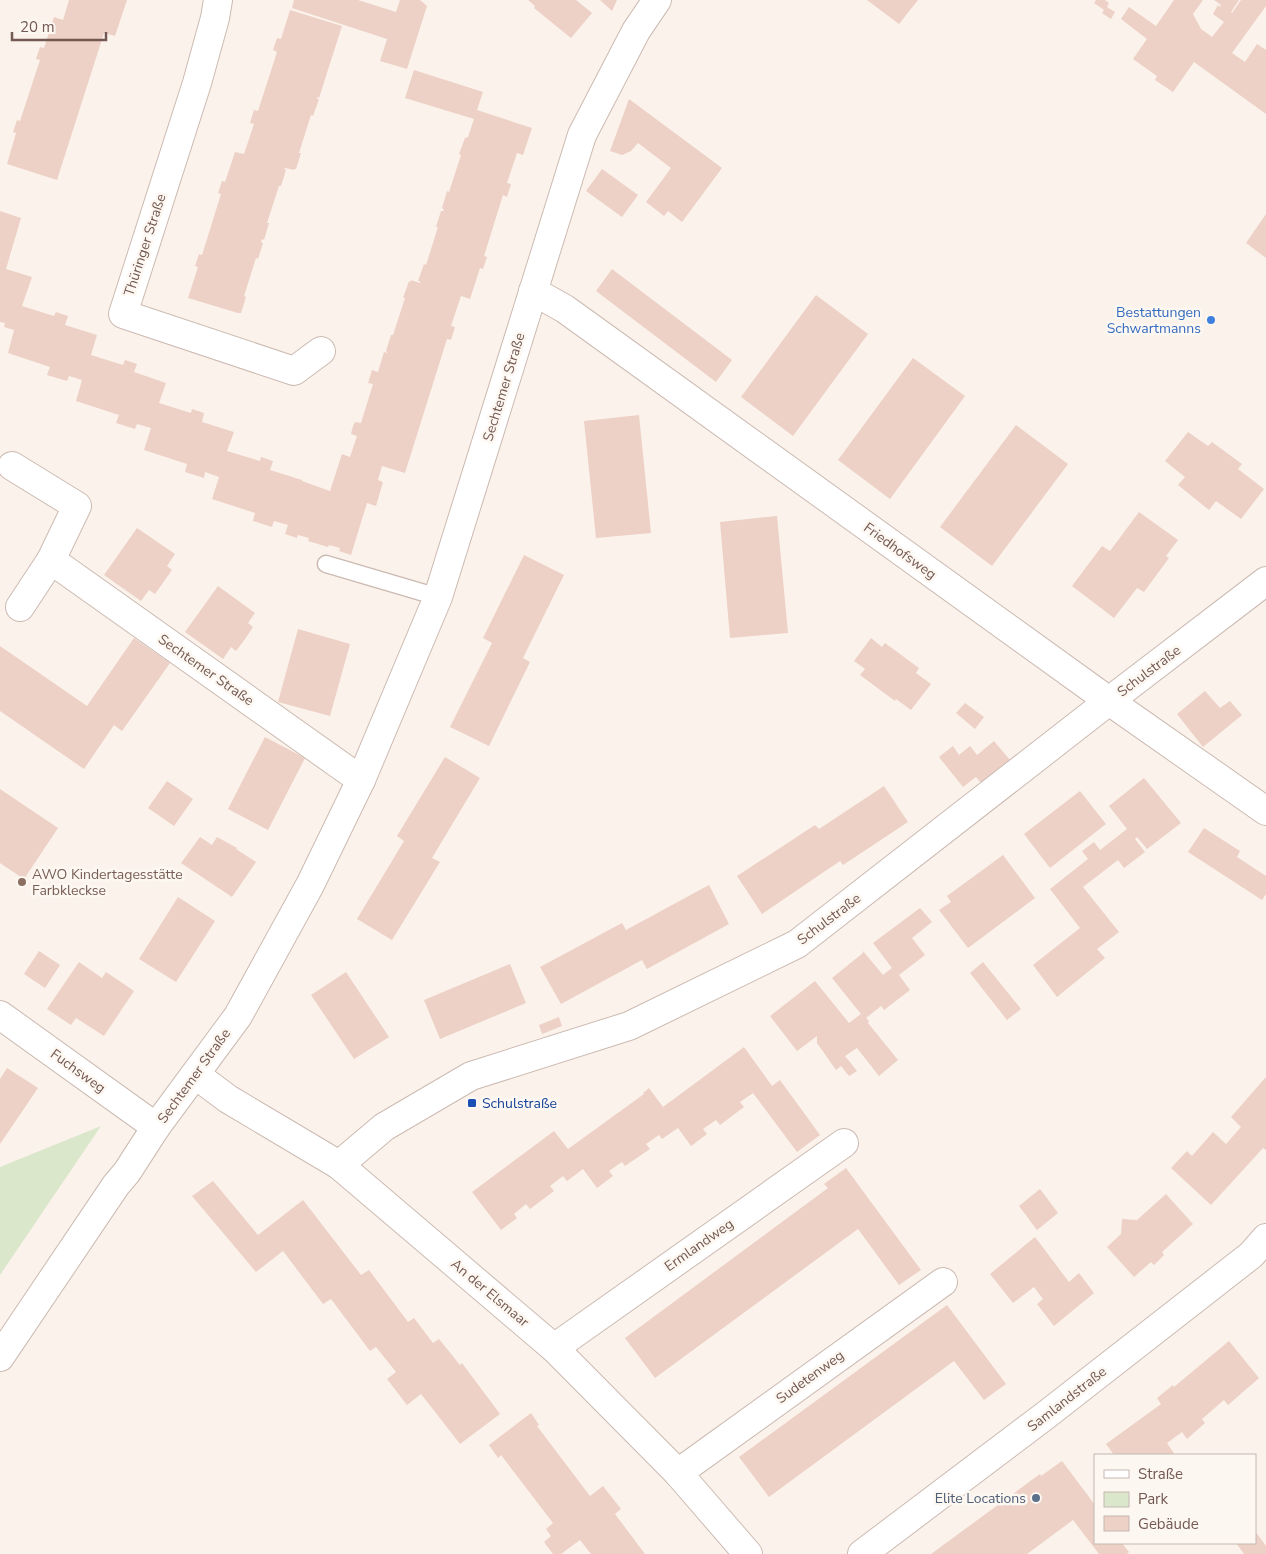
<svg xmlns="http://www.w3.org/2000/svg" width="1266" height="1554" viewBox="0 0 1266 1554" font-family="'Nunito Sans',sans-serif">
  <style>
    .green { fill: #dae7cb }
    .building { fill: #edd0c6 }
    .lines { fill: none; stroke-linecap: round; stroke-linejoin: round }
    .service-casing { stroke: #ccbab2; stroke-width: 19 }
    .minor-casing { stroke: #ccbab2; stroke-width: 30 }
    .tertiary-casing { stroke: #ccbab2; stroke-width: 30 }
    .service { stroke: #fff; stroke-width: 16 }
    .minor { stroke: #fff; stroke-width: 28 }
    .tertiary { stroke: #fff; stroke-width: 28 }
    .shop-dot { fill: #3f7fe0; stroke: #fdf7f2; stroke-width: 2 }
    .education-dot { fill: #8d6e63; stroke: #fdf7f2; stroke-width: 2 }
    .transit-dot { fill: #1a4fb4; stroke: #fdf7f2; stroke-width: 2 }
    .service-dot { fill: #5c6f8a; stroke: #fdf7f2; stroke-width: 2 }
    .labels { text-anchor: middle; dominant-baseline: central; stroke-width: 5; stroke-linejoin: round; paint-order: stroke }
    .street-label { font-size: 14px; fill: #735951; stroke: #fdf7f2 }
    .shop-label { font-size: 14px; fill: #366cbe; stroke: #fdf7f2; text-anchor: end }
    .education-label { font-size: 14px; fill: #785e54; stroke: #fdf7f2; text-anchor: start }
    .transit-label { font-size: 14px; fill: #164399; stroke: #fdf7f2; text-anchor: start }
    .service-label { font-size: 14px; fill: #4e5e75; stroke: #fdf7f2; text-anchor: end }
  </style>
  <rect width="100%" height="100%" fill="#fbf3eb"/>
  <path class="green" d="M101 1126 0 1275V1167Z"/>
  <g class="building">
    <path d="M69 0H127L115 36 104 33 57 180 7 164 16 133 13 132 17 120 20 121 40 60 36 59 40 47 44 48 54 17 63 20Z"/>
    <path d="M294 0H358L396 12 400 0H420L427 6 407 69 380 61 387 39 292 8Z"/>
    <path d="M528 0H576L592 13 571 38 534 8 535 6Z"/>
    <path d="M600 0H617L612 11Z"/>
    <path d="M867 0H918L899 24Z"/>
    <path d="M1096 0H1105L1109 3 1107 7 1115 12 1111 19 1102 13 1104 10 1094 3Z"/>
    <path d="M1174 0H1203L1193 14 1201 29 1212 37 1224 22 1213 14 1218 5 1220 7 1221 5 1214 0H1239L1231 12 1232 13 1241 0H1266V6L1232 53 1245 62 1257 44 1266 50V114L1194 62 1173 92 1155 80 1157 76 1133 59 1147 39 1121 19 1129 7 1156 26Z"/>
    <path d="M290 10 342 26 319 98 317 97V99H319L313 116 311 115 299 153H301L296 169H294V170L285 168 284 169 286 170 281 186H279L267 223H269L264 240 262 239 261 242 263 243 258 259 256 258 244 296 246 297 241 313H238L188 298 198 267 195 266 199 254 202 255 221 194 218 193 222 181 225 182 235 152 244 154 254 124 250 123 254 110 258 111 277 52 273 50 277 38 281 39Z"/>
    <path d="M414 70 483 92 477 110 532 128 523 155 517 153 507 183 511 184 507 197 503 195 484 256 487 257 483 269 480 268 470 299 461 296 451 326 455 327 451 340 447 339 405 473 382 466 378 480 383 482 376 506 367 503 351 555 339 551 340 548 329 545 328 547 308 541 309 538 298 535 297 538 285 534 288 525 274 521 272 527 253 521 255 513 212 499 219 477 205 472 204 478 185 472 187 464 144 450 151 428 137 424 135 429 116 423 119 415 76 401 82 380 69 376 67 381 47 375 50 367 8 353 14 330 4 327 5 323 0 322V211L21 218 6 269 32 277 22 306 54 316 56 312 68 316 65 325 97 335 91 355 123 365 125 360 137 364 134 372 166 383 159 403 191 413 192 409 204 413 202 422 234 432 227 451 260 461 261 457 273 461 270 470 302 480V481L330 491 342 454 350 457 357 436 351 434 353 426 355 422 361 423 373 384 368 383 372 370 378 372 384 352 388 353 386 351 391 335H393L405 298H403L409 281 411 282V280L420 283V281H418L424 264 426 265 438 227H436L441 211H443L444 210 442 208 447 191 449 192 461 155 459 154 465 138 468 137 474 119 405 98Z"/>
    <path d="M629 99 722 168 682 222 668 211 664 216 646 202 671 168 638 143 631 151 622 155 610 151Z"/>
    <path d="M602 169 638 195 622 217 586 191Z"/>
    <path d="M1266 214V258L1246 243Z"/>
    <path d="M612 269 732 360 716 382 596 291Z"/>
    <path d="M816 295 868 334 793 436 741 397Z"/>
    <path d="M913 358 965 396 890 499 838 460Z"/>
    <path d="M639 415 651 533 596 538 584 421Z"/>
    <path d="M1016 425 1068 464 992 566 940 527Z"/>
    <path d="M1188 432 1208 446 1212 442 1242 464 1238 469 1264 489 1241 519 1216 501 1209 510 1178 485 1185 477 1165 461Z"/>
    <path d="M1139 512 1178 540 1166 556 1169 558 1144 592 1137 588 1114 618 1072 586 1102 546 1110 551Z"/>
    <path d="M777 516 788 633 730 638 720 522Z"/>
    <path d="M137 528 175 554 167 566 172 570 155 594 149 590 141 601 104 575Z"/>
    <path d="M524 555 564 575 523 658 530 662 489 746 450 727 492 643 483 638Z"/>
    <path d="M218 586 255 613 248 623 253 627 245 639 236 651 231 647 223 659 185 632Z"/>
    <path d="M298 629 350 644 330 716 278 702Z"/>
    <path d="M134 638 170 663 122 731 114 725 84 769 0 711V646L87 706Z"/>
    <path d="M871 638 882 647 885 643 919 668 916 673 931 684 911 710 896 699 895 701 860 675 865 669 854 661Z"/>
    <path d="M1205 691 1220 708 1230 701 1242 715 1203 747 1177 714Z"/>
    <path d="M965 703 984 717 975 729 956 713Z"/>
    <path d="M265 737 305 758 268 830 228 809Z"/>
    <path d="M994 741 1010 760 981 783 976 777 963 787 939 757 953 746 959 755 970 746 977 755Z"/>
    <path d="M445 757 480 778 432 858 440 862 392 940 357 919 404 841 397 836Z"/>
    <path d="M1144 778 1181 823 1147 849 1137 837 1135 839 1145 852 1124 868 1118 860 1083 887 1119 932 1097 949 1105 958 1057 997 1033 965 1080 928 1050 889 1088 859 1082 851 1094 842 1100 850 1127 829 1109 806Z"/>
    <path d="M167 781 193 799 174 826 148 808Z"/>
    <path d="M884 786 908 822 843 865 840 861 762 914 737 876 815 825 819 829Z"/>
    <path d="M0 789 58 828 24 879 0 863Z"/>
    <path d="M1080 791 1106 824 1050 868 1024 834Z"/>
    <path d="M1204 828 1240 851 1237 857 1266 876V894L1262 900 1188 852Z"/>
    <path d="M200 837 212 845 217 837 237 848 236 849 256 862 232 897 181 863Z"/>
    <path d="M1003 855 1035 898 968 948 939 910 951 902 947 896Z"/>
    <path d="M709 885 729 924 647 969 642 960 561 1004 540 967 622 923 626 930Z"/>
    <path d="M178 897 215 921 176 982 139 959Z"/>
    <path d="M920 908 932 922 912 938 925 955 899 975 910 990 884 1010 881 1006 866 1018 869 1021 868 1023 898 1060 879 1076 857 1048 845 1056 857 1071 849 1076 841 1066 836 1070 817 1043V1036L797 1051 770 1016 815 981 849 1023 861 1014 832 978 863 953V951L883 975 892 968 873 943Z"/>
    <path d="M39 951 60 965 45 988 24 974Z"/>
    <path d="M79 962 102 978 106 972 134 991 104 1036 76 1018 71 1025 47 1009Z"/>
    <path d="M983 962 1021 1009 1007 1020 970 973Z"/>
    <path d="M510 964 526 1003 440 1039 424 1000Z"/>
    <path d="M346 972 389 1037 354 1059 311 995Z"/>
    <path d="M559 1017 562 1026 542 1034 539 1025Z"/>
    <path d="M744 1047 772 1086 780 1080 820 1135 797 1152 753 1093 740 1102 744 1107 720 1125 716 1120 703 1129 707 1134 691 1146 678 1128 662 1139 659 1135 646 1144 650 1149 625 1166 622 1162 609 1171 613 1176 597 1188 583 1169 567 1181 563 1176 550 1186 554 1191 530 1209 526 1204 514 1214 517 1218 501 1230 472 1192 554 1131 568 1149 644 1094 643 1093 649 1088 663 1107Z"/>
    <path d="M7 1068 38 1088 0 1144V1079Z"/>
    <path d="M1266 1077V1150L1263 1148 1211 1205 1171 1168 1187 1151 1192 1156 1213 1132 1226 1144 1241 1127 1231 1117Z"/>
    <path d="M846 1168 921 1270 899 1285 858 1229 655 1378 625 1338 828 1188 824 1184Z"/>
    <path d="M213 1181 258 1235 303 1200 361 1275 369 1270 408 1322 414 1318 433 1343 439 1339 460 1365 462 1363 500 1414 460 1444 421 1394 407 1405 387 1379 396 1372 376 1347 370 1351 331 1299 323 1304 283 1251 256 1272 192 1196Z"/>
    <path d="M1040 1189 1058 1213 1037 1230 1019 1206Z"/>
    <path d="M1166 1194 1193 1224 1162 1252 1164 1255 1154 1265 1151 1262 1134 1277 1107 1247 1121 1234 1122 1219 1137 1220Z"/>
    <path d="M1035 1237 1069 1282 1079 1273 1094 1293 1054 1326 1037 1304 1043 1299 1034 1287 1013 1303 990 1274Z"/>
    <path d="M947 1305 1006 1384 984 1400 954 1361 769 1497 739 1457Z"/>
    <path d="M1229 1341 1259 1378 1228 1405 1224 1400 1202 1419 1205 1423 1187 1439 1182 1432 1167 1443 1175 1455H1114L1106 1444 1161 1404 1157 1398 1173 1385 1174 1387Z"/>
    <path d="M531 1413 539 1425 537 1426 590 1496 603 1486 621 1509 615 1514 645 1554H591L580 1540 561 1554H553L544 1542 551 1536 546 1529 553 1523 501 1455 498 1458 489 1445Z"/>
    <path d="M1062 1461 1095 1505V1543H1122L1129 1552 1127 1554H1099L1073 1520 1027 1554H931L1040 1474 1041 1476Z"/>
    <path d="M1255 1531 1266 1546V1554H1244L1236 1543H1255Z"/>
  </g>
  <g class="lines">
    <g class="service-casing">
      <path id="service" d="M326 564 438 597"/>
    </g>
    <g class="minor-casing">
      <g id="minor">
        <path d="M218 0 215 18 197 83 123 314 294 371 321 351"/>
        <path d="M533 291 565 309 1109 701 1266 811"/>
        <path d="M12 466 77 506 51 560 361 780"/>
        <path d="M20 607 51 560"/>
        <path d="M0 1015 156 1127"/>
        <path d="M196 1075 228 1099 339 1165 554 1348 678 1473 748 1554"/>
        <path d="M339 1165 384 1127 471 1076 629 1026 797 944 1109 701 1266 581"/>
        <path d="M554 1348 844 1143"/>
        <path d="M678 1473 943 1282"/>
        <path d="M862 1554 1046 1415 1251 1255 1266 1238"/>
      </g>
    </g>
    <g class="tertiary-casing">
      <path id="tertiary" d="M0 1357 116 1185 127 1172 156 1127 238 1016 310 885 361 780 438 597 582 135 636 31 657 0"/>
    </g>
    <use href="#service" class="service"/>
    <use href="#minor" class="minor"/>
    <use href="#tertiary" class="tertiary"/>
  </g>
  <circle class="shop-dot" cx="1211" cy="320" r="5"/>
  <circle class="education-dot" cx="22" cy="882" r="5"/>
  <rect class="transit-dot" x="467" y="1098" width="10" height="10" rx="2.5"/>
  <circle class="service-dot" cx="1036" cy="1498" r="5"/>
  <g class="labels">
    <g class="street-label">
      <text transform="translate(145 245) rotate(-72)">Thüringer Straße</text>
      <text transform="translate(504 387) rotate(-73)">Sechtemer Straße</text>
      <text transform="translate(900 551) rotate(36)">Friedhofsweg</text>
      <text transform="translate(206 670) rotate(35)">Sechtemer Straße</text>
      <text transform="translate(1149 671) rotate(-37)">Schulstraße</text>
      <text transform="translate(829 919) rotate(-37)">Schulstraße</text>
      <text transform="translate(78 1071) rotate(36)">Fuchsweg</text>
      <text transform="translate(194 1076) rotate(-54)">Sechtemer Straße</text>
      <text transform="translate(699 1245) rotate(-35)">Ermlandweg</text>
      <text transform="translate(490 1293) rotate(40)">An der Elsmaar</text>
      <text transform="translate(810 1377) rotate(-36)">Sudetenweg</text>
      <text transform="translate(1067 1399) rotate(-38)">Samlandstraße</text>
    </g>
    <g class="shop-label">
      <text x="1201" y="312">Bestattungen<tspan x="1201" dy="16">Schwartmanns</tspan></text>
    </g>
    <g class="education-label">
      <text x="32" y="874">AWO Kindertagesstätte<tspan x="32" dy="16">Farbkleckse</tspan></text>
    </g>
    <g class="transit-label">
      <text x="482" y="1103">Schulstraße</text>
    </g>
    <g class="service-label">
      <text x="1026" y="1498">Elite Locations</text>
    </g>
  </g>
  <rect x="1094" y="1454" width="162" height="90" fill="#fdf7f2" stroke="#c6b8b2"/>
  <rect x="1104" y="1470" width="25" height="8" fill="#ffffff" stroke="#c6b8b2"/>
  <text x="1138" y="1479" font-size="15" fill="#735951">Straße</text>
  <rect x="1104" y="1492" width="25" height="15" fill="#dae7cb" stroke="#c6b8b2"/>
  <text x="1138" y="1504" font-size="15" fill="#735951">Park</text>
  <rect x="1104" y="1516" width="25" height="15" fill="#edd0c6" stroke="#c6b8b2"/>
  <text x="1138" y="1529" font-size="15" fill="#735951">Gebäude</text>
  <path d="M12 32v8h94v-8" fill="none" stroke="#735951" stroke-width="2.5"/>
  <text x="20" y="32" font-size="15" fill="#735951" stroke="#fdf7f2" stroke-width="4" paint-order="stroke">20 m</text>
</svg>
